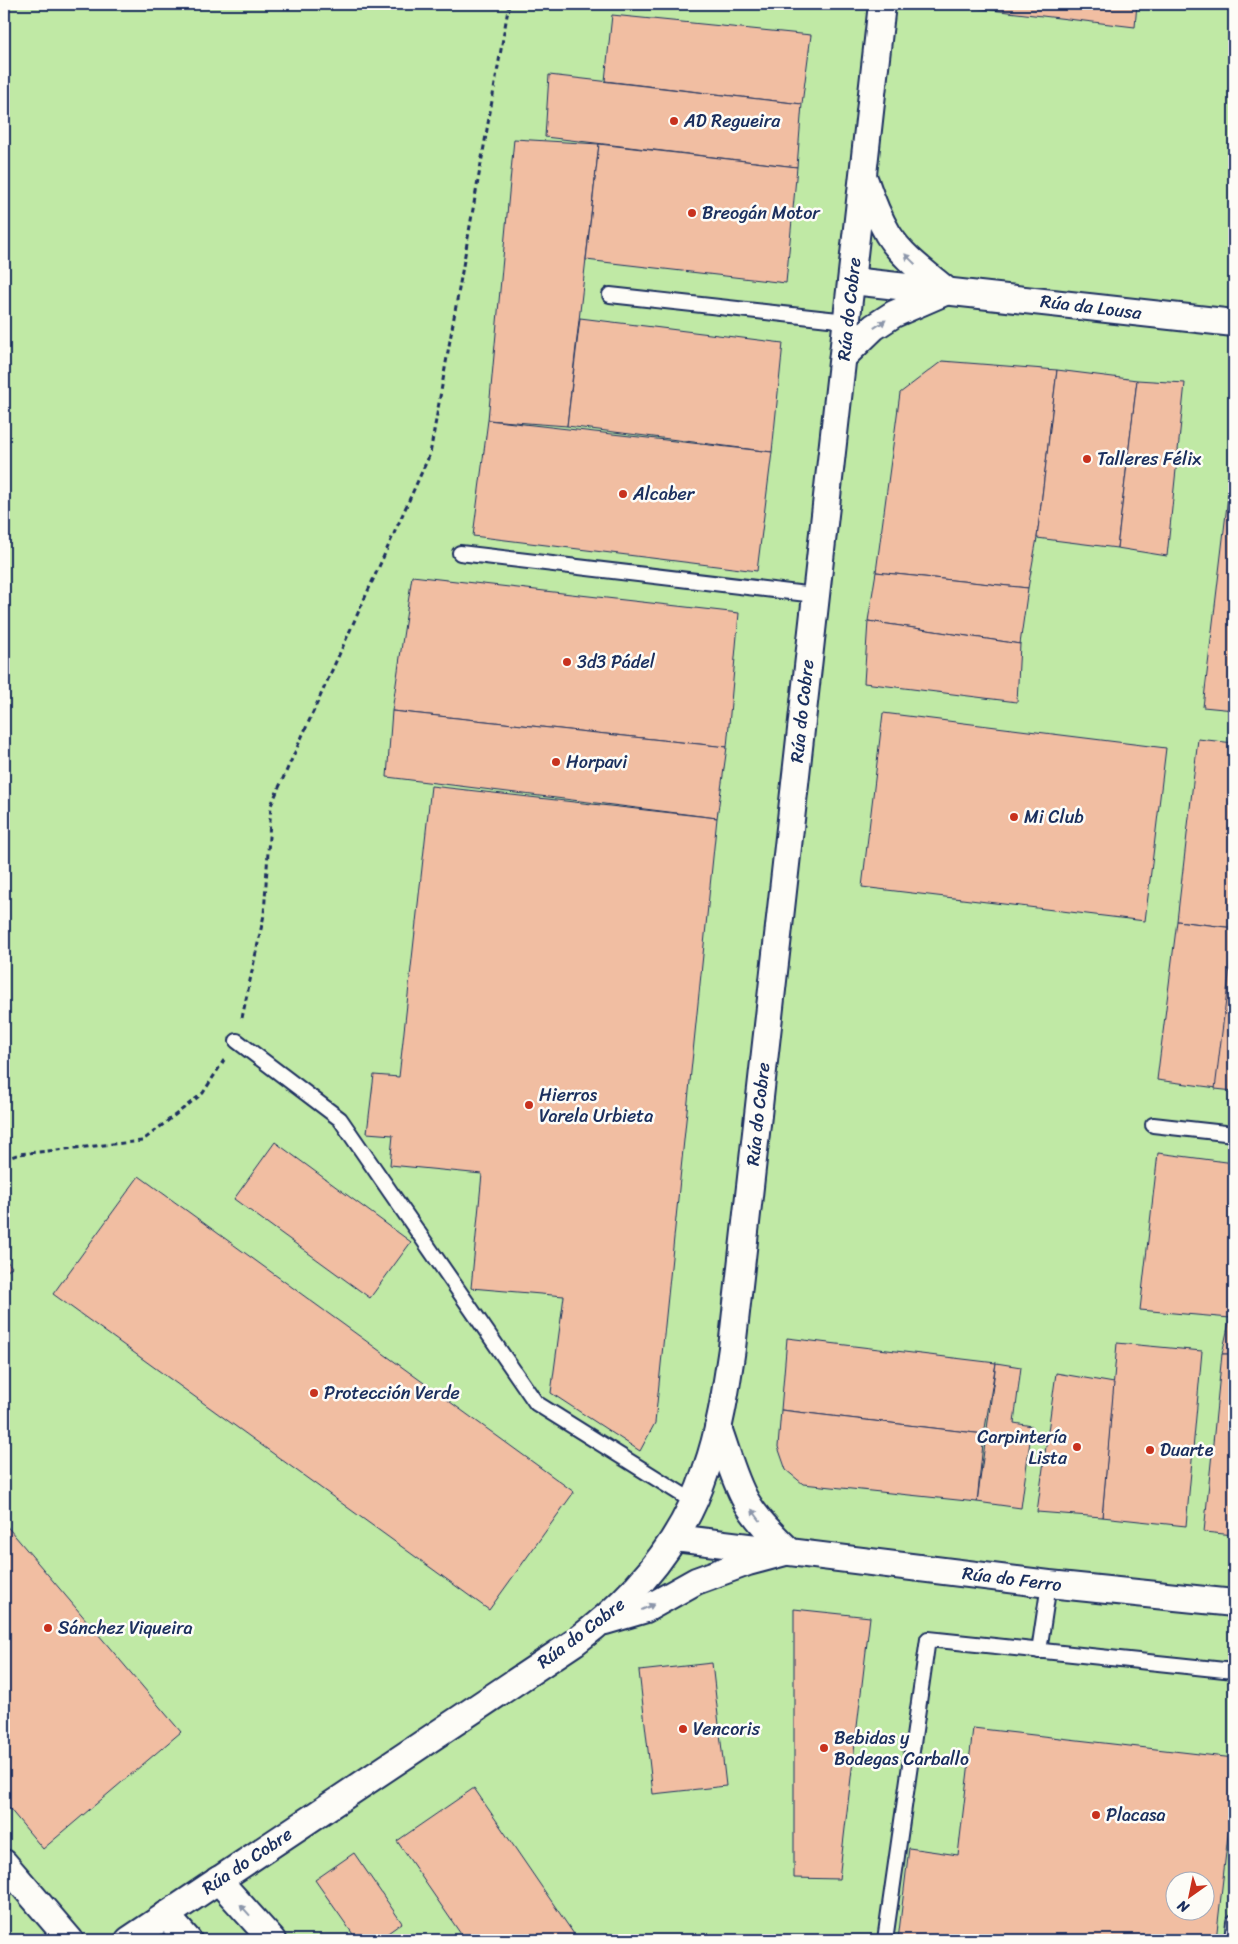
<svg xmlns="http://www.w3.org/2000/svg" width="1238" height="1944" viewBox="0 0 1238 1944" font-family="Sriracha,sans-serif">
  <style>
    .green { fill: #c0e9a5; stroke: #6e8c82; fill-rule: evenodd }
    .building { fill: #f1bea2; stroke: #1b2f5e; fill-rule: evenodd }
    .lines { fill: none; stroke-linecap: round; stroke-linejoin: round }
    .lane-casing { stroke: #1b2f5e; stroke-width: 18 }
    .street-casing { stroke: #1b2f5e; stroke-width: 30 }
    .path { stroke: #1b2f5e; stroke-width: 3; stroke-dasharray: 5 4; stroke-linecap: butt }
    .lane { stroke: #fdfcf7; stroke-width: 14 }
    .street { stroke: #fdfcf7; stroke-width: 26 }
    .oneway { fill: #8c96aa }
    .poi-dot { fill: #c8321e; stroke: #fdfcf7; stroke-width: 2 }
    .labels { text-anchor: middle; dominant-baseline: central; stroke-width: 5; stroke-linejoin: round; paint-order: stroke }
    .poi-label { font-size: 18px; fill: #1b2f5e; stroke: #fdfcf7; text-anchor: start }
    .street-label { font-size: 18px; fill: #1b2f5e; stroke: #fdfcf7 }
  </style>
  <rect width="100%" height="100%" fill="#fdfcf7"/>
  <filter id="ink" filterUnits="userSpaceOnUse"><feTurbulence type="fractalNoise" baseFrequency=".02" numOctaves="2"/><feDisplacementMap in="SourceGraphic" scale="10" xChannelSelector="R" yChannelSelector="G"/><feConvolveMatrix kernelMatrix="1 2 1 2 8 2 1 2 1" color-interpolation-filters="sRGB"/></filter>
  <g filter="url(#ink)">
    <path class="green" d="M4 4H1234V1940H4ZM1176 1882H1206V1912H1176Z"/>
    <g class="building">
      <path d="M941 4H1137L1135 27Z"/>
      <path d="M612 15 811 35 802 104 605 81Z"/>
      <path d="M549 75 802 104 797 167 545 137Z"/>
      <path d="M514 139 599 144 567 426 488 420Z"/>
      <path d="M599 144 797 167 786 283 586 260Z"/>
      <path d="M580 318 783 343 772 452 567 426Z"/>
      <path d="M942 361 1057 370 1037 538 1028 588 876 572 900 393Z"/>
      <path d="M1057 370 1137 380 1117 548 1037 538Z"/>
      <path d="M1137 380 1185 383 1167 556 1117 548Z"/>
      <path d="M488 420 772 452 757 571 473 536Z"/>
      <path d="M1234 446V710L1203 707Z"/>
      <path d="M876 572 1028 588 1020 644 868 621Z"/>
      <path d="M412 576 739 613 727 747 392 711Z"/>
      <path d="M868 621 1020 644 1017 702 864 683Z"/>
      <path d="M392 711 727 747 717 818 387 777Z"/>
      <path d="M883 713 1166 748 1145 921 862 887Z"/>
      <path d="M1198 739 1234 743V928L1177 921Z"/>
      <path d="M431 786 717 818 655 1423 640 1451 551 1393 564 1296 471 1288 482 1174 390 1165 393 1135 367 1133 374 1075 399 1077Z"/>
      <path d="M1177 921 1234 928V950L1217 1088 1157 1080Z"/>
      <path d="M1234 935V1091L1215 1089Z"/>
      <path d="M275 1142 411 1242 370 1298 234 1199Z"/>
      <path d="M1158 1153 1234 1163V1279L1230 1318 1140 1310Z"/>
      <path d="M139 1176 574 1492 489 1610 53 1294Z"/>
      <path d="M4 1258 12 1267 4 1274Z"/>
      <path d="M1234 1279V1354H1222L1230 1318Z"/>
      <path d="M787 1338 996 1363 984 1434 781 1410Z"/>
      <path d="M1117 1343 1202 1351 1186 1526 1102 1517Z"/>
      <path d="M1222 1354H1234V1535L1204 1532Z"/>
      <path d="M996 1363 1021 1367 1014 1423 1032 1426 1021 1508 977 1502Z"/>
      <path d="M1056 1373 1114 1383 1102 1517 1037 1512Z"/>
      <path d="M781 1410 984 1434 977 1502 803 1484 786 1470 778 1447Z"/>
      <path d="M4 1523 181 1732 43 1849 4 1802Z"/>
      <path d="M794 1609 870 1617 839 1879 794 1878Z"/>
      <path d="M712 1663 726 1786 653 1794 639 1671Z"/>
      <path d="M973 1728 1234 1758V1782L1216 1940H898L909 1848 958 1855ZM1176 1882H1206V1912H1176Z"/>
      <path d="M474 1788 578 1940H465L397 1841Z"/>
      <path d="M354 1853 402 1923 378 1940H357L315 1880Z"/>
    </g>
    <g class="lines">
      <g class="lane-casing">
        <g id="lane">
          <path d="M610 295 847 321"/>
          <path d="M460 553 815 595"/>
          <path d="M237 1041 340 1119 536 1403 694 1502"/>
          <path d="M1153 1125 1234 1134"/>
          <path d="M1039 1651 1049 1584"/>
          <path d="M885 1940 928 1639 1234 1671"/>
          <path d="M1232 1940 1234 1922"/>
        </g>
      </g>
      <g class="street-casing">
        <g id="street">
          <path d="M852 281 1234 323"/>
          <path d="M844 356 874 327 894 314 947 291C927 274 902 257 888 234 878 217 871 199 865 181"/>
          <path d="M675 1538 1049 1584 1234 1603"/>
          <path d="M605 1621 646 1609 696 1581 748 1562 789 1551C774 1536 757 1520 746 1501 733 1478 727 1452 718 1428"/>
          <path d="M4 1863 70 1940"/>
          <path d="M218 1880 272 1940"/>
          <path d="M166 1915 188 1940"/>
          <path d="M129 1940 575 1642C634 1598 683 1542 706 1470 720 1431 726 1389 732 1348 781 900 831 452 882 4"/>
        </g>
      </g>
      <g class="path">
        <path d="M242 1018 264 915 271 805 430 454 509 4"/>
        <path d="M4 1160 19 1154 142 1141 203 1093 224 1060"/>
      </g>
      <use href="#lane" class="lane"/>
      <use href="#street" class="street"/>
    </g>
    <defs><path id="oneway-solid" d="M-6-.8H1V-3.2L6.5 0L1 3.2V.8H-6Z" transform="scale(1.25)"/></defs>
    <g class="oneway">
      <use href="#oneway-solid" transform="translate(910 259) rotate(-136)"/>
      <use href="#oneway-solid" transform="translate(880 324) rotate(-34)"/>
      <use href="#oneway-solid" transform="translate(756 1515) rotate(-127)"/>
      <use href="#oneway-solid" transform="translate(648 1607) rotate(-25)"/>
      <use href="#oneway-solid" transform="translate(245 1910) rotate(-132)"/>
    </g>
  </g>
  <g class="poi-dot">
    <circle cx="674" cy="121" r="5"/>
    <circle cx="692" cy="213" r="5"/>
    <circle cx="1087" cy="459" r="5"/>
    <circle cx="623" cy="494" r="5"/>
    <circle cx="567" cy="662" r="5"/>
    <circle cx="556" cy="762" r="5"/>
    <circle cx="1014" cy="817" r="5"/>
    <circle cx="529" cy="1105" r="5"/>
    <circle cx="314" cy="1393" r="5"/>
    <circle cx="1077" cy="1447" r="5"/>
    <circle cx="1150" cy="1450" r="5"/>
    <circle cx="48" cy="1628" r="5"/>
    <circle cx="683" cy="1729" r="5"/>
    <circle cx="824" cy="1748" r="5"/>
    <circle cx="1096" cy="1815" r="5"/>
  </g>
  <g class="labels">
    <g class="poi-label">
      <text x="684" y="121">AD Regueira</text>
      <text x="702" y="213">Breogán Motor</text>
      <text x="1097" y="459">Talleres Félix</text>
      <text x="633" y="494">Alcaber</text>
      <text x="577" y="662">3d3 Pádel</text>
      <text x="566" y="762">Horpavi</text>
      <text x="1024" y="817">Mi Club</text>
      <text x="539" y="1095">Hierros<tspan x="539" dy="21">Varela Urbieta</tspan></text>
      <text x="324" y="1393">Protección Verde</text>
      <text x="1067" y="1437" text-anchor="end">Carpintería<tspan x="1067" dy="21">Lista</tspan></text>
      <text x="1160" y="1450">Duarte</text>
      <text x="58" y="1628">Sánchez Viqueira</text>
      <text x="693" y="1729">Vencoris</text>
      <text x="834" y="1738">Bebidas y<tspan x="834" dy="21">Bodegas Carballo</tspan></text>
      <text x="1106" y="1815">Placasa</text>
    </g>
    <g class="street-label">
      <text transform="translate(1091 307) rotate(7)">Rúa da Lousa</text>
      <text transform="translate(849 309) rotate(-84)">Rúa do Cobre</text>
      <text transform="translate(802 711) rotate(-84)">Rúa do Cobre</text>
      <text transform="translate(758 1114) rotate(-84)">Rúa do Cobre</text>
      <text transform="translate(1012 1579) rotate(7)">Rúa do Ferro</text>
      <text transform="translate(581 1633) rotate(-37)">Rúa do Cobre</text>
      <text transform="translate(247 1861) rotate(-34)">Rúa do Cobre</text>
    </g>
  </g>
  <rect width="1238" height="1944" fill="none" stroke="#fdfcf7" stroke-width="20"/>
  <rect x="10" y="10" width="1218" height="1924" fill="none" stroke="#1b2f5e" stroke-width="2" filter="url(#ink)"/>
  <g transform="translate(1190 1896) rotate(213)"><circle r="24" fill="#fdfcf7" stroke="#a3aaba"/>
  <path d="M0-4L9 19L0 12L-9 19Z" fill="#c8321e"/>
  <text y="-8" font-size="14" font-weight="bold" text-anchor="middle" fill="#1b2f5e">N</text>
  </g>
</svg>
